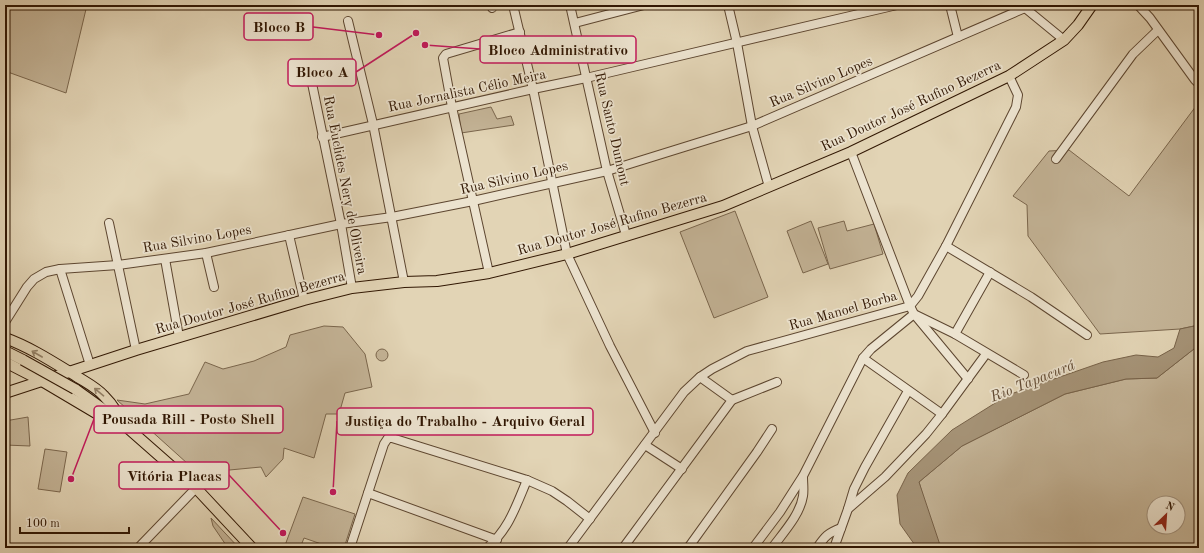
<svg xmlns="http://www.w3.org/2000/svg" width="1204" height="553" viewBox="0 0 1204 553" font-family="'Old Standard TT',serif">
  <style>
    .green { fill: #c4b497; stroke: #7a664d; fill-rule: evenodd }
    .water { fill: #a69478; stroke: #776249 }
    .lines { fill: none; stroke-linecap: round; stroke-linejoin: round }
    .minor-casing { stroke: #5d4630; stroke-width: 10 }
    .major-casing { stroke: #311703; stroke-width: 12 }
    .minor { stroke: #ece3cf; stroke-width: 8 }
    .major { stroke: #e2d4b5; stroke-width: 10 }
    .major-bridge-casing { stroke: #311703; stroke-width: 12; stroke-linecap: butt }
    .major-bridge { stroke: #e2d4b5; stroke-width: 10 }
    .oneway { stroke: #927f65 }
    .labels { text-anchor: middle; dominant-baseline: central; stroke-width: 3.5; stroke-linejoin: round; paint-order: stroke }
    .street-label { font-size: 14px; fill: #311703; stroke: #ece3cf }
    .water-label { font-size: 15px; font-style: italic; fill: #604932; stroke: #ece3cf }
    .leader { fill: none; stroke: #c2185b; stroke-width: 1.5 }
    .callout-dot { fill: #c2185b; stroke: #ece3cf; stroke-width: 1.5 }
    .callout { fill: #ece3cf; stroke: #c2185b; stroke-width: 1.5 }
    .callout-label { font-size: 15px; text-anchor: middle; font-weight: bold; fill: #311703 }
  </style>
  <rect width="100%" height="100%" fill="#e2d4b5"/>
  <filter id="stains"><feTurbulence type="fractalNoise" baseFrequency=".005" numOctaves="4"/><feColorMatrix values="0 0 0 0 .2 0 0 0 0 .09 0 0 0 0 .02 0 0 0 .5 -.17"/></filter>
  <radialGradient id="worn" r=".72"><stop offset=".6" stop-color="#630" stop-opacity="0"/><stop offset="1" stop-color="#630" stop-opacity=".3"/></radialGradient>
  <g class="green">
    <path d="M6 5H87L66 93 5 71Z"/>
    <path d="M1199 102V325L1180 329 1100 334 1028 236 1027 205 1013 196 1049 151 1069 150 1129 196Z"/>
    <path d="M491 107 497 119 511 116 514 125 461 133 459 114Z"/>
    <path d="M735 211 768 297 714 318 680 232Z"/>
    <path d="M811 221 828 264 803 273 787 231Z"/>
    <path d="M844 221 847 231 874 224 883 254 830 269 818 228Z"/>
    <path d="M324 326 343 327 365 354 372 387 345 393 339 414H326L314 458 284 448 283 459 266 477 261 467 198 473 117 400 145 404 189 394 205 362 223 369 254 361 286 347 290 335Z"/>
    <path d="M1199 345V548H937L919 482 962 446 1065 394 1126 379 1157 378ZM1154 503H1178V527H1154Z"/>
    <circle cx="382" cy="355" r="6"/>
    <path d="M28 417 30 446 5 445V421Z"/>
    <path d="M45 449 67 452 60 492 38 489Z"/>
    <path d="M303 497 355 514 344 548H333L304 538 300 548H284Z"/>
    <path d="M211 518 239 548H228L213 526Z"/>
  </g>
  <path class="water" d="M1199 325V345L1157 378 1126 379 1065 394 962 446 919 482 941 548H917L900 524 897 495 908 473 952 430 1008 395 1103 362 1136 355 1158 357 1174 348 1180 329Z"/>
  <g class="lines">
    <g class="minor-casing">
      <g id="minor">
        <path d="M491 5 492 8"/>
        <path d="M513 5 533 89 567 254 610 346 655 433"/>
        <path d="M570 5 607 171 626 235"/>
        <path d="M728 5 737 43 752 126 769 187"/>
        <path d="M950 5 958 37"/>
        <path d="M1025 5V8L1064 40"/>
        <path d="M1138 5 1150 18 1195 80 1199 84"/>
        <path d="M348 21 373 124 404 282"/>
        <path d="M575 23 644 5"/>
        <path d="M308 64 341 224 352 288"/>
        <path d="M322 137 533 89 586 78 897 5"/>
        <path d="M851 152 910 306 914 314 955 334 1024 375"/>
        <path d="M1056 159 1133 54 1158 30"/>
        <path d="M109 223 136 350"/>
        <path d="M289 235 304 300"/>
        <path d="M946 246 1031 297 1087 335"/>
        <path d="M206 253 214 287"/>
        <path d="M165 259 179 337"/>
        <path d="M60 269 90 365"/>
        <path d="M489 273 452 107 443 58 446 54 520 32"/>
        <path d="M5 322 27 287 34 279 46 272 60 269 118 265 206 253 341 224 392 217 473 201 607 171 752 126 1025 8 1027 5"/>
        <path d="M955 334 990 272"/>
        <path d="M863 358 942 414"/>
        <path d="M732 400 777 382"/>
        <path d="M645 445 682 469"/>
        <path d="M368 493 497 540"/>
        <path d="M848 509 854 489 865 467 908 391"/>
        <path d="M140 546 196 488"/>
        <path d="M350 548 384 444 388 438H392L527 480 552 491 567 501 590 519"/>
        <path d="M487 548C509 529 516 506 527 480"/>
        <path d="M568 548 684 392 700 377 712 369 747 351 910 306 918 296 946 246 1016 107 1018 95 1009 76"/>
        <path d="M623 548 732 400 700 377"/>
        <path d="M688 548 757 452 772 429"/>
        <path d="M753 548 780 512 803 476 863 358 871 349 914 314 968 379"/>
        <path d="M772 548C783 533 800 515 803 496 804 490 803 483 803 477"/>
        <path d="M817 548C825 536 828 533 841 528"/>
        <path d="M834 548 848 509 885 477 926 434 942 414 986 354"/>
      </g>
    </g>
    <g class="major-casing">
      <g id="major">
        <path d="M5 338C30 347 53 362 76 376 85 382 96 387 104 396 111 403 118 412 120 422"/>
        <path d="M5 351 23 360"/>
        <path d="M5 362 42 381 101 416"/>
        <path d="M75 389 121 422 196 488 252 548"/>
        <path d="M5 393 136 350 304 300 352 288 404 282 437 281 489 273 567 254 723 206 851 152 1009 76 1064 40 1078 25 1092 5"/>
      </g>
    </g>
    <use href="#minor" class="minor"/>
    <use href="#major" class="major"/>
    <g class="major-bridge-casing">
      <path id="major-bridge" d="M23 360 75 389"/>
    </g>
    <use href="#major-bridge" class="major-bridge"/>
  </g>
  <defs><path id="oneway-shaft" d="M-6 0H5M1.5-3L5.5 0L1.5 3" fill="none" stroke-width="1.6" stroke-linecap="round" stroke-linejoin="round"/></defs>
  <g class="oneway">
    <use href="#oneway-shaft" transform="translate(37 354) rotate(-150)"/>
    <use href="#oneway-shaft" transform="translate(99 392) rotate(-140)"/>
  </g>
  <g class="labels">
    <g class="street-label">
      <text transform="translate(821 82) rotate(-23)">Rua Silvino Lopes</text>
      <text transform="translate(467 91) rotate(-12)">Rua Jornalista Célio Meira</text>
      <text transform="translate(911 106) rotate(-25)">Rua Doutor José Rufino Bezerra</text>
      <text transform="translate(612 129) rotate(77)">Rua Santo Dumont</text>
      <text transform="translate(514 178) rotate(-13)">Rua Silvino Lopes</text>
      <text transform="translate(345 185) rotate(79)">Rua Euclides Nery de Oliveira</text>
      <text transform="translate(612 224) rotate(-16)">Rua Doutor José Rufino Bezerra</text>
      <text transform="translate(197 239) rotate(-10)">Rua Silvino Lopes</text>
      <text transform="translate(250 303) rotate(-16)">Rua Doutor José Rufino Bezerra</text>
      <text transform="translate(843 311) rotate(-16)">Rua Manoel Borba</text>
    </g>
    <g class="water-label">
      <text transform="translate(1033 382) rotate(-22)">Rio Tapacurá</text>
    </g>
  </g>
  <path class="leader" d="M379 35L313 27M425 45L480 49M416 33L356 72M71 479L94 419M333 492L337 421M283 533L229 475"/>
  <g class="callout-dot">
    <circle cx="379" cy="35" r="4"/>
    <circle cx="425" cy="45" r="4"/>
    <circle cx="416" cy="33" r="4"/>
    <circle cx="71" cy="479" r="4"/>
    <circle cx="333" cy="492" r="4"/>
    <circle cx="283" cy="533" r="4"/>
  </g>
  <g class="callout">
    <rect x="244" y="13" width="69" height="27" rx="4"/>
    <rect x="480" y="36" width="156" height="27" rx="4"/>
    <rect x="288" y="59" width="68" height="27" rx="4"/>
    <rect x="94" y="406" width="189" height="27" rx="4"/>
    <rect x="337" y="408" width="256" height="27" rx="4"/>
    <rect x="119" y="462" width="110" height="27" rx="4"/>
  </g>
  <g class="callout-label">
    <text x="279" y="32">Bloco B</text>
    <text x="558" y="55">Bloco Administrativo</text>
    <text x="322" y="77">Bloco A</text>
    <text x="188" y="424">Pousada Rill - Posto Shell</text>
    <text x="465" y="426">Justiça do Trabalho - Arquivo Geral</text>
    <text x="174" y="481">Vitória Placas</text>
  </g>
  <rect width="1204" height="553" fill="none" stroke="#e2d4b5" stroke-width="20"/>
  <rect x="6" y="6" width="1192" height="541" fill="none" stroke="#311703" stroke-width="2"/>
  <rect x="10" y="10" width="1184" height="533" fill="none" stroke="#311703"/>
  <g transform="translate(1166 515) rotate(25)"><circle r="19" fill="#ece3cf" stroke="#a1917d"/>
  <path d="M0-3L7 15L0 10L-7 15Z" fill="#8f2418"/>
  <text y="-6" font-size="11" font-weight="bold" text-anchor="middle" fill="#311703">N</text>
  </g>
  <path d="M20 527v6h109v-6" fill="none" stroke="#311703" stroke-width="2"/>
  <text x="26" y="527" font-size="12" fill="#311703" stroke="#ece3cf" stroke-width="3" paint-order="stroke">100 m</text>
  <rect width="100%" height="100%" filter="url(#stains)"/>
  <rect width="100%" height="100%" fill="url(#worn)"/>
</svg>
